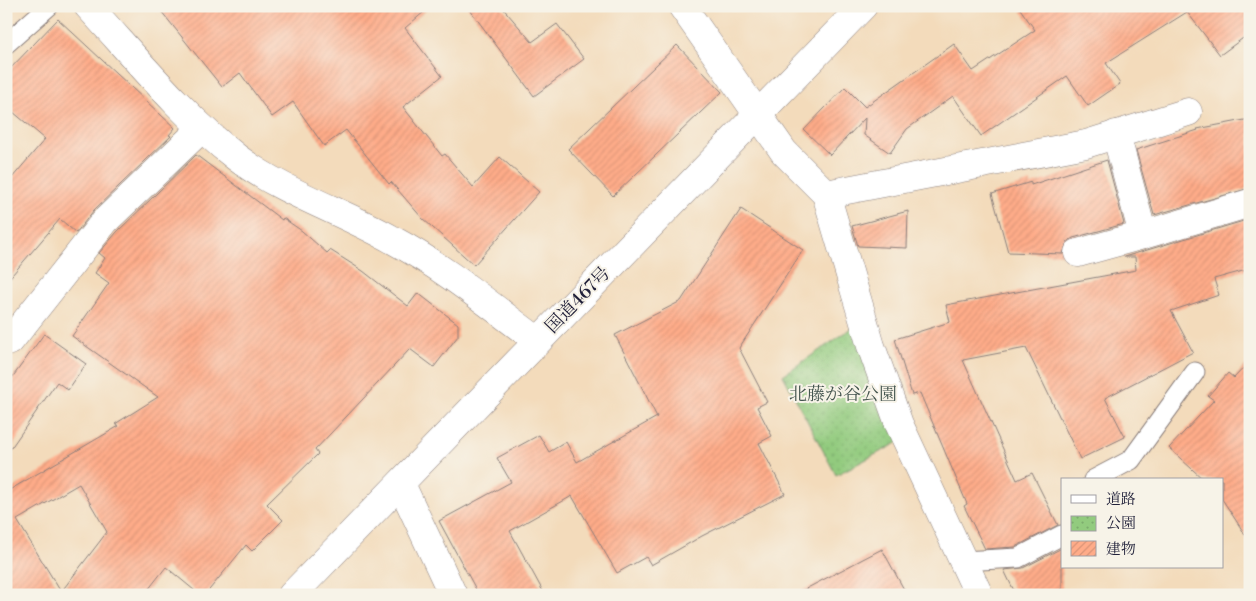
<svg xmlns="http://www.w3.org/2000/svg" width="1256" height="601" viewBox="0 0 1256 601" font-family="'Libre Bodoni','Noto Serif JP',serif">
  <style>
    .park { fill: url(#park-dots); stroke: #5a765c }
    .building { fill: url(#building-hatch); fill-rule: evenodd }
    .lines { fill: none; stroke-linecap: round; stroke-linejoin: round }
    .service-casing { stroke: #8a7e7b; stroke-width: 21 }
    .minor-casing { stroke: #8a7e7b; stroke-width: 29 }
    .trunk-casing { stroke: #8a7e7b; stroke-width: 29 }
    .service { stroke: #fff; stroke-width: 19 }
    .minor { stroke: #fff; stroke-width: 28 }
    .trunk { stroke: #fff; stroke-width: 28 }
    .labels { text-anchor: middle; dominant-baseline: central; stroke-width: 4; stroke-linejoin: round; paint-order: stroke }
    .street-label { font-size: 18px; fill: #22223b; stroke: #f7f3e8 }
    .park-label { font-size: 18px; fill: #44554f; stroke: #f7f3e8 }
  </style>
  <defs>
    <pattern id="park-dots" width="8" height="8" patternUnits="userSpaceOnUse" patternTransform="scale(1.25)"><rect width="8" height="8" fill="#92cb7e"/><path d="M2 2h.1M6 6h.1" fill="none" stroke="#7eae6e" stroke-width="1.8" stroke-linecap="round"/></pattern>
    <pattern id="building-hatch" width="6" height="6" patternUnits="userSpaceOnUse" patternTransform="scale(1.25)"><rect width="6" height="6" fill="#ffac89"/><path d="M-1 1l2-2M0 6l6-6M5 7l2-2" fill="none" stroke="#da9477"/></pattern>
  </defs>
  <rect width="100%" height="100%" fill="#f7f3e8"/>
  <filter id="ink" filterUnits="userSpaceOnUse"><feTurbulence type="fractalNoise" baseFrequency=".02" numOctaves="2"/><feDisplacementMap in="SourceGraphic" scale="10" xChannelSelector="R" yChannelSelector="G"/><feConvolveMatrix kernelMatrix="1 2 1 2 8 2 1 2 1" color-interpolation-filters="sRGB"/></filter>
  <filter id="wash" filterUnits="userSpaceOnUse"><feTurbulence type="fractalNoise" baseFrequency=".0096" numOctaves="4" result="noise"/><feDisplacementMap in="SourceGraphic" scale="20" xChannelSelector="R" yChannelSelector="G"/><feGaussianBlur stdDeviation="1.12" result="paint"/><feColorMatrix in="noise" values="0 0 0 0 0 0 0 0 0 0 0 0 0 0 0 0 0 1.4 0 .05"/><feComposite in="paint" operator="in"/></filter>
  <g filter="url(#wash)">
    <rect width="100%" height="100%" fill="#f3dbbb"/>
    <path class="park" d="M864 320 905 439 836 475 783 375Z"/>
    <g id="blocks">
      <g class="building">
        <path d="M157 6H431L405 28 442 76 403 107 442 156 445 154 473 187 500 157 539 192 474 265 422 218 391 182 389 184 346 130 324 146 293 102 272 117 240 73 222 87Z"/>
        <path d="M467 6H501L532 42 557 24 584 59 534 96Z"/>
        <path d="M1018 6H1242L1250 17V33L1220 55 1187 12 1106 63 1120 84 1088 106 1067 76 981 136 953 96 907 129 890 153 864 135 865 118 830 155 804 130 845 87 865 107 954 44 973 71 1035 30Z"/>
        <path d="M58 19 175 128 169 135 171 136 94 210 76 233 60 219 6 282V185L45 139 6 106V73Z"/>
        <path d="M677 45 722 92 613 196 568 149Z"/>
        <path d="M1250 119V188L1154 215 1136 150 1198 130 1197 129Z"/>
        <path d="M196 155 282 220 283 218 302 231 327 253 330 250 363 271 408 306 418 293 458 324V336L434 367 410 349 315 450 318 454 267 504 283 520 252 551 246 545 205 595H200L166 567 144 595H13L6 583V492L119 426 115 424 158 397 72 336 109 283 95 273 105 258 99 253 117 232ZM79 484 107 532 61 592 17 520Z"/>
        <path d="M1107 160 1124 224 1073 238 1067 242 1063 254 1008 252 992 194 1031 182V185Z"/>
        <path d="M741 209 803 250 739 348 767 402 757 407 772 436 759 443 785 494 702 536 651 565 646 557 617 573 572 496 510 531 545 595H479L439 521 511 482 497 458 539 435 549 452 566 442 577 462 657 417 615 335 681 301Z"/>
        <path d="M908 211 907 248 858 246 852 226Z"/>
        <path d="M1250 219V269L1214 279 1219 295 1171 311 1193 352 1105 398 1125 437 1080 459 1026 348 963 360 1017 480 1032 473 1058 525 1015 547 985 549 964 506 967 504 920 393 912 395 895 339 950 322 946 305 1136 270 1135 257H1124Z"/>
        <path d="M44 334 86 364 68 390 57 382 6 455V386Z"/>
        <path d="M1250 361V542L1222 499V480H1204L1169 448 1214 400 1208 396 1228 373 1234 378Z"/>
        <path d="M1062 548V595H1016L1004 570 1023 568Z"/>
        <path d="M882 549 907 595H794Z"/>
      </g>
    </g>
  </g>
  <g filter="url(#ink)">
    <use href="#blocks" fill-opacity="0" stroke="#8a7e7b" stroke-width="1"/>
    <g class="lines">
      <g class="service-casing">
        <g id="service">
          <path d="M6 44 49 6"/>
          <path d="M1093 480 1131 460 1195 372"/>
          <path d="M962 561 1018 558 1062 535"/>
        </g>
      </g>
      <g class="minor-casing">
        <g id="minor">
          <path d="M88 6C134 56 183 116 236 157 283 193 342 211 393 240 445 268 491 306 538 341"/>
          <path d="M682 6 784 152 826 194 871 346 899 424 979 595"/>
          <path d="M1116 134 1143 235 1250 203"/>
          <path d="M826 194 1086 144 1188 112"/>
          <path d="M1078 253 1143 235"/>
          <path d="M10 341 105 221 202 128"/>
          <path d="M401 484 453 595"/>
        </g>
      </g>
      <g class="trunk-casing">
        <path id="trunk" d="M292 595 863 6"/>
      </g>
      <use href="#service" class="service"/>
      <use href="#minor" class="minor"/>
      <use href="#trunk" class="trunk"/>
    </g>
  </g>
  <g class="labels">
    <g class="street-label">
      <text transform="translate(578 300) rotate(-46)">国道467号</text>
    </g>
    <g class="park-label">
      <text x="843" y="394">北藤が谷公園</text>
    </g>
  </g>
  <rect width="1256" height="601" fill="none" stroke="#f7f3e8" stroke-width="25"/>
  <rect x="1061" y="478" width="162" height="90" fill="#f7f3e8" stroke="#a29fa3"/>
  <rect x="1071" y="495" width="25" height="8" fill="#ffffff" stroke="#a29fa3"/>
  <text x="1106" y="504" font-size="15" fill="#22223b">道路</text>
  <rect x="1071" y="516" width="25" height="15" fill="url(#park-dots)" stroke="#a29fa3"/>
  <text x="1106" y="528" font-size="15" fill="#22223b">公園</text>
  <rect x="1071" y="541" width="25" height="15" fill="url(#building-hatch)" stroke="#a29fa3"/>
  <text x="1106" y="554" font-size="15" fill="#22223b">建物</text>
</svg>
